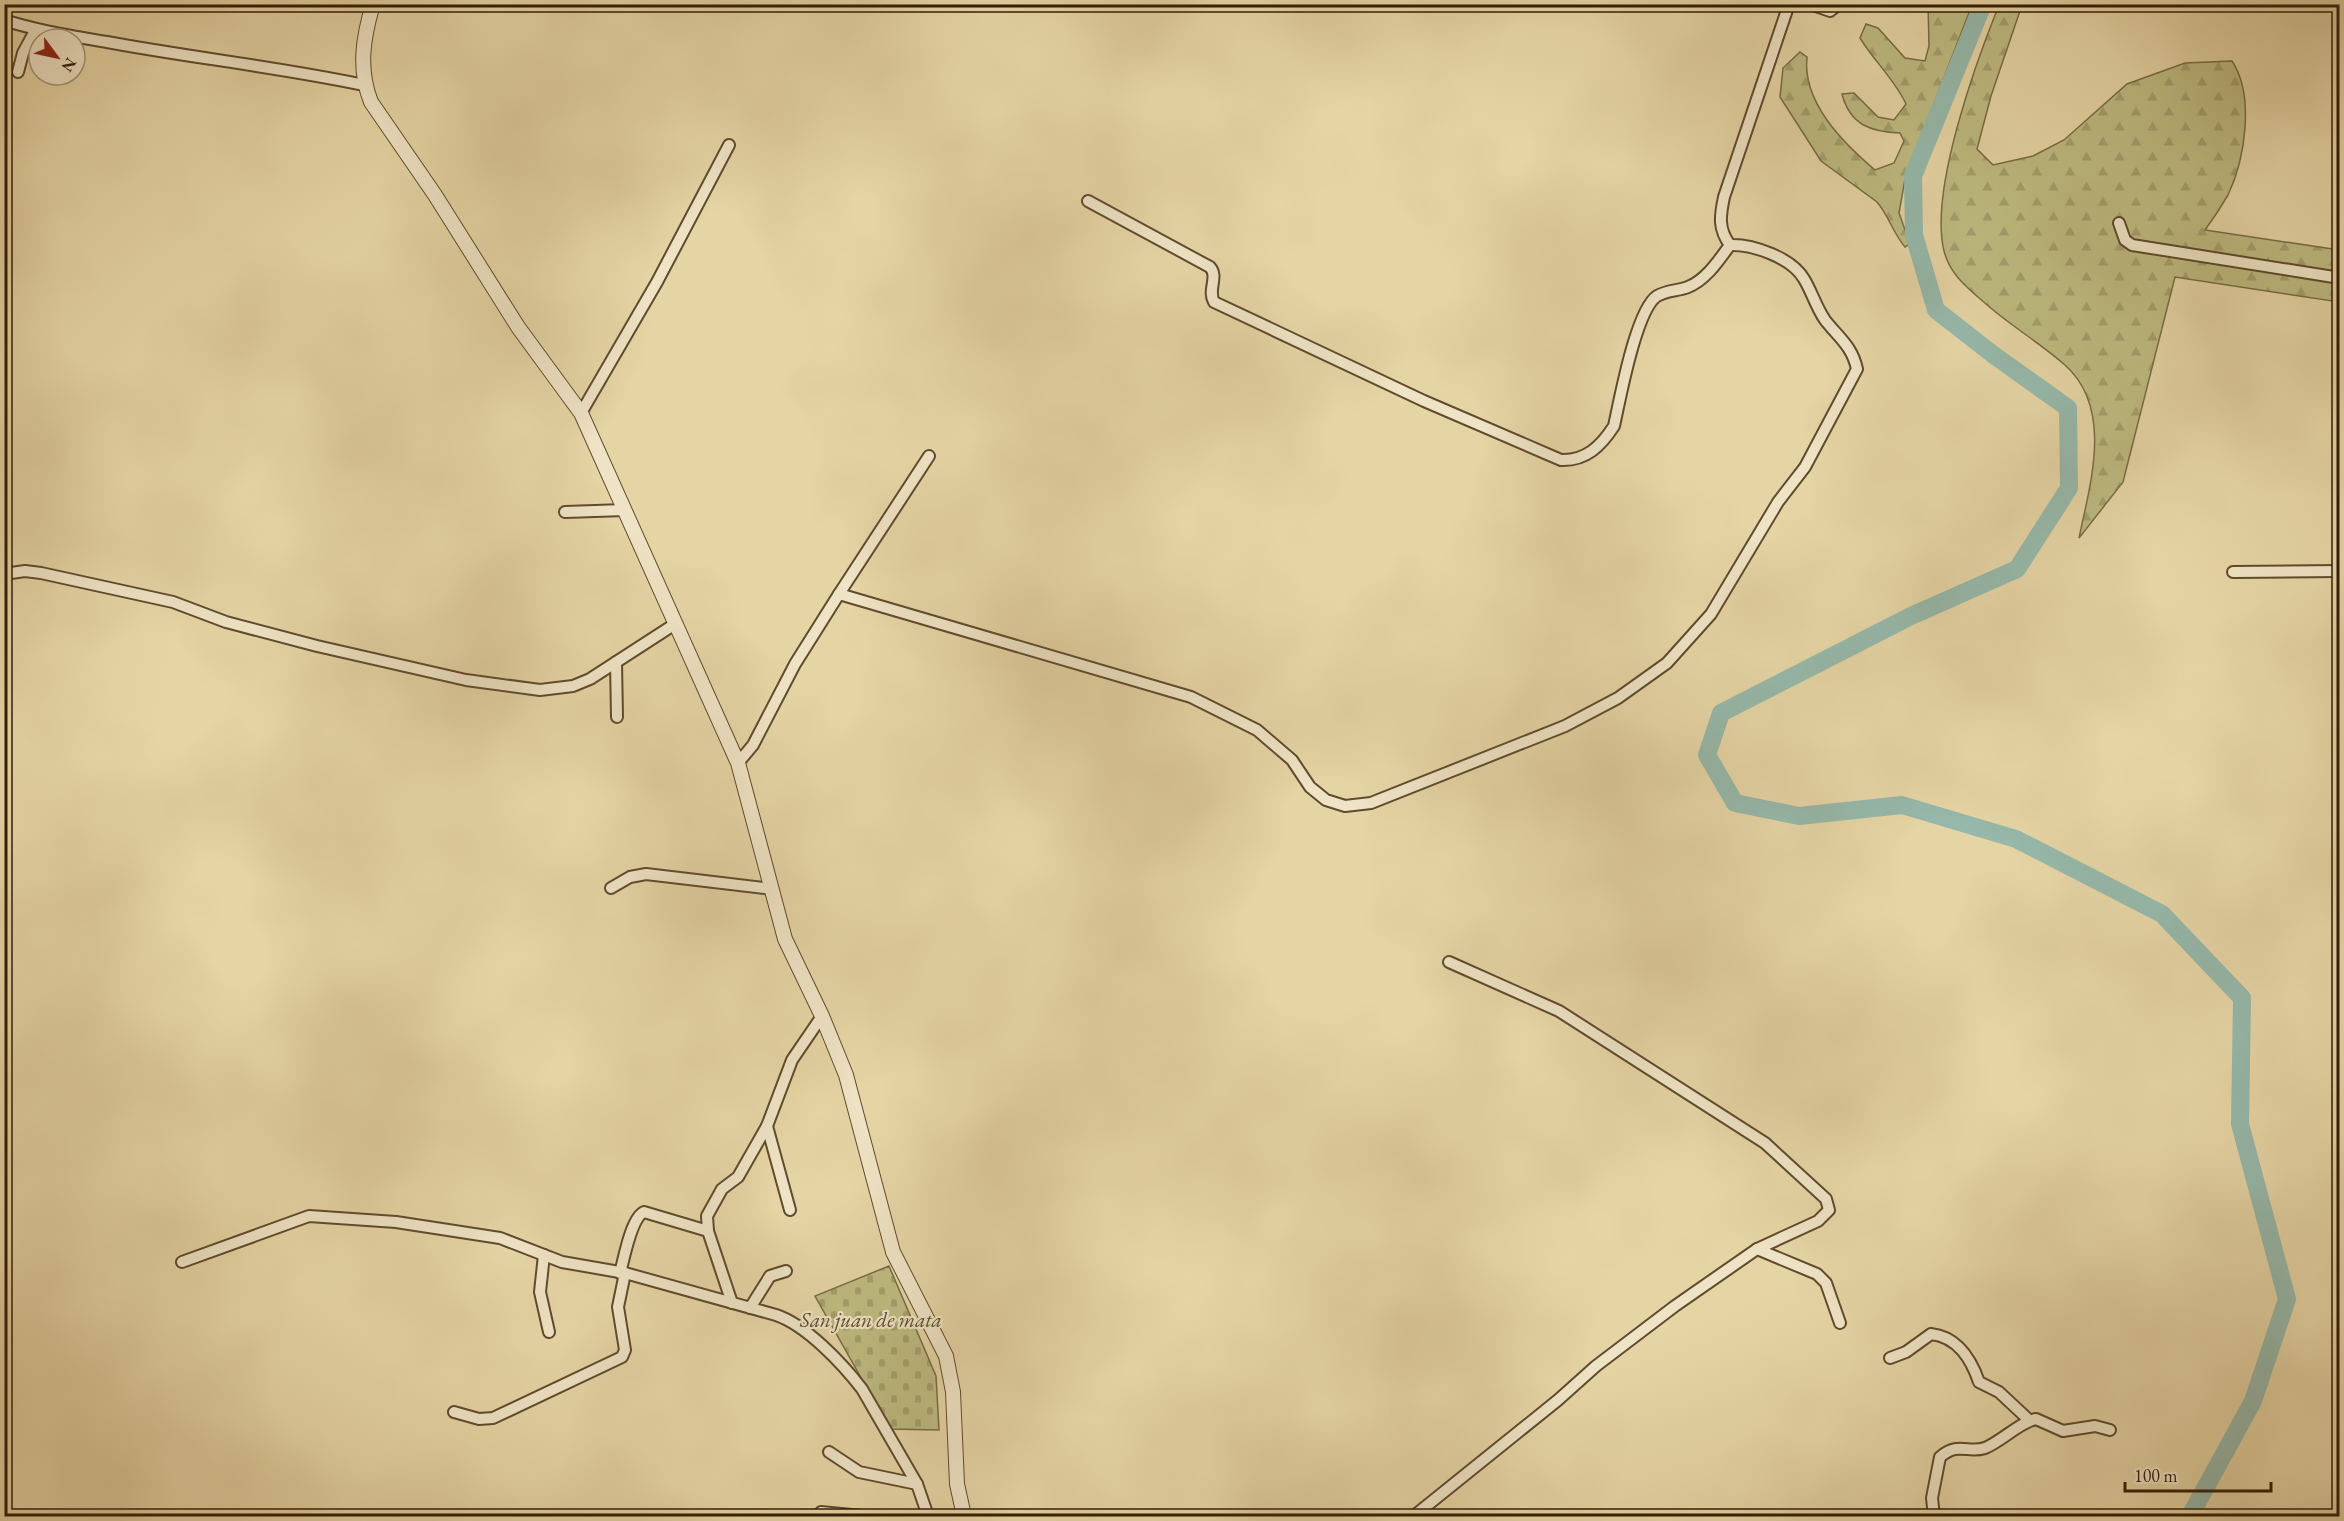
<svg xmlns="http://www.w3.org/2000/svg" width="2344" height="1521" viewBox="0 0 2344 1521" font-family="'EB Garamond',serif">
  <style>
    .forest { fill: url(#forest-firs); stroke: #786c44; stroke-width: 1.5 }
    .cemetery { fill: url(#cemetery-stones); stroke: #786c44; stroke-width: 1.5 }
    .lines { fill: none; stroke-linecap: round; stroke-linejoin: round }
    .river { stroke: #96b8aa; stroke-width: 18 }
    .minor-casing { stroke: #604b2e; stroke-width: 14 }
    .tertiary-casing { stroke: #604b2e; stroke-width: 16 }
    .minor { stroke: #eee3c4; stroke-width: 10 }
    .tertiary { stroke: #eee3c4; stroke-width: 14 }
    .labels { text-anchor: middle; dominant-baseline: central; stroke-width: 4.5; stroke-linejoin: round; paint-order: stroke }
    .park-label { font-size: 21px; font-style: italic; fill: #5c4c2b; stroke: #eee3c4 }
  </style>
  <defs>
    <pattern id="forest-firs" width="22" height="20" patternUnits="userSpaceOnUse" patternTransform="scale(1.5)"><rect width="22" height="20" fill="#bdba80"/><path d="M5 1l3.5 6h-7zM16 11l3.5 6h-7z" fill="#a39f6d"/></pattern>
    <pattern id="cemetery-stones" width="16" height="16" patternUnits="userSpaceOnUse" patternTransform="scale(1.5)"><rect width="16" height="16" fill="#bdba80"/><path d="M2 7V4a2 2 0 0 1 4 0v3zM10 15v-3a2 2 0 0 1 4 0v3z" fill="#a39f6d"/></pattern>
  </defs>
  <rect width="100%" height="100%" fill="#e5d4a4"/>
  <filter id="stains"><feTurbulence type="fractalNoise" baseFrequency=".00333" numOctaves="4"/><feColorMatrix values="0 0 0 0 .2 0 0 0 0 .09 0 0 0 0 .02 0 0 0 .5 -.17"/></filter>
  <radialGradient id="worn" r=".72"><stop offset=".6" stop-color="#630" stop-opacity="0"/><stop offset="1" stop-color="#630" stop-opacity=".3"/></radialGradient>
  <g class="forest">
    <path d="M1928 4 1972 5 1905 179 1899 213 1910 244 1905 247C1893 233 1889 216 1877 202L1821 161 1780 97 1783 68 1800 52 1807 57C1802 102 1843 143 1875 170L1894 163 1904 141 1900 133C1871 132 1850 125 1842 94L1854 93 1878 117 1894 120 1906 104C1895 80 1874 61 1860 38L1866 24 1878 28 1905 58 1925 61 1929 46Z"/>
    <path d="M1999 5H2022L1991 96 1977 149 1993 165 2033 156 2064 140 2127 84 2185 63 2232 61C2255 96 2245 159 2228 195 2221 207 2213 219 2205 230L2339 250V302L2175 277 2123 482 2079 538C2090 484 2114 409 2065 365 2040 343 2011 326 1986 304 1968 288 1950 275 1944 251 1929 191 1976 62 1999 5Z"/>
  </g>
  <path class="cemetery" d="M889 1266 936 1376 939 1430 890 1429 815 1296Z"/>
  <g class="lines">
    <path class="river" d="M1983 4 1913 176 1914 235 1936 310 1995 356 2068 408 2069 488 2017 569 1911 616 1721 713 1707 755 1735 803 1799 816 1902 805 2016 839 2162 914 2242 998 2240 1124 2287 1299 2253 1401 2190 1516"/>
    <g class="minor-casing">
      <g id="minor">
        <path d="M1810 4 1830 11 1839 4"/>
        <path d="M4 20C38 31 72 36 107 42 193 58 279 67 364 85"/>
        <path d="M18 72 23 53 36 29"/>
        <path d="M1088 201 1210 267C1219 277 1207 290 1214 302L1424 401 1561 460C1586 461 1601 446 1614 426 1620 399 1636 310 1657 296 1667 290 1678 291 1688 287 1706 280 1719 260 1730 245"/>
        <path d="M2119 223 2125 240 2132 245 2340 278"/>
        <path d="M581 413 657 282 729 145"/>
        <path d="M565 512 625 510"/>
        <path d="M2233 572 2340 571"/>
        <path d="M4 574 25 571 41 573 173 602 226 622 317 646 466 680 540 690 573 686 590 679 675 624"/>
        <path d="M839 594 929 456"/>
        <path d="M616 662 617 717"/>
        <path d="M738 763 753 745 795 664 839 594 1191 697 1257 730 1292 760 1310 787 1326 800 1345 806 1371 803 1565 726 1618 698 1667 663 1711 614 1778 502 1805 467 1857 369C1852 346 1839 338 1825 320 1816 307 1812 292 1804 279 1792 258 1753 244 1730 245 1718 229 1720 216 1724 197L1789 4"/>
        <path d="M611 888 630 877 646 874 772 889"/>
        <path d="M767 1126 790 1210"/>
        <path d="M1757 1249 1817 1274 1826 1283 1840 1323"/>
        <path d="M544 1255 540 1292 549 1332"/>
        <path d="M182 1262 309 1216 396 1222 500 1238 562 1262 625 1273 776 1315C806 1325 842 1363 862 1389L917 1484 928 1516"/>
        <path d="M620 1273C624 1259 631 1218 644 1212L708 1231"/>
        <path d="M732 1303 708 1231 707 1216 722 1189 738 1177 767 1126 792 1060 822 1016"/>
        <path d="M750 1308 770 1276 786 1271"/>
        <path d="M1890 1358 1906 1352 1931 1334C1958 1337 1971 1359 1979 1382L1999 1392 2029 1420"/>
        <path d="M454 1412 479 1419 493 1418 622 1357 625 1350 618 1307 625 1273"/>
        <path d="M829 1452 859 1472 917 1484"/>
        <path d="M821 1512 862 1516"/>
        <path d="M1414 1516 1558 1400 1596 1366 1675 1306 1757 1249 1818 1221 1829 1210 1826 1199 1765 1143 1559 1011 1449 962"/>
        <path d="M1934 1516 1932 1498 1940 1457C1959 1441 1967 1454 1985 1448 2002 1441 2020 1422 2036 1419L2063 1431 2095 1426 2110 1430"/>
      </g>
    </g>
    <g class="tertiary-casing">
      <path id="tertiary" d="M373 4C363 38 358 69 371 102L435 195 518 327 581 413 738 763 785 939 822 1016 846 1075 893 1252 946 1356 953 1392 957 1484 964 1516"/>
    </g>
    <use href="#minor" class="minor"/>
    <use href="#tertiary" class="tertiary"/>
  </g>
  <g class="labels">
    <g class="park-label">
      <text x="871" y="1319">San juan de mata</text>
    </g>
  </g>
  <rect width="2344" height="1521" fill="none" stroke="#e5d4a4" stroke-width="24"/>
  <rect x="6" y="6" width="2332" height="1509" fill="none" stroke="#331d07" stroke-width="3"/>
  <rect x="12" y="12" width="2320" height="1497" fill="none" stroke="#331d07" stroke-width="1.5"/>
  <g transform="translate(57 57) rotate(123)"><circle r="28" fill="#eee3c4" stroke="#a39478" stroke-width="1.5"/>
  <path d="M0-4.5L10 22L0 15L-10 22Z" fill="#8f2418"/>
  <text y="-9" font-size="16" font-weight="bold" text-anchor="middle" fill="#331d07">N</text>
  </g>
  <path d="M2125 1482v9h146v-9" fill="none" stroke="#331d07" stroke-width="3"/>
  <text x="2134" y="1482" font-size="18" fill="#331d07" stroke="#eee3c4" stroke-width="4.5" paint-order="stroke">100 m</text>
  <rect width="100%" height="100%" filter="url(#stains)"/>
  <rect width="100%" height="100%" fill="url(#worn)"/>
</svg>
